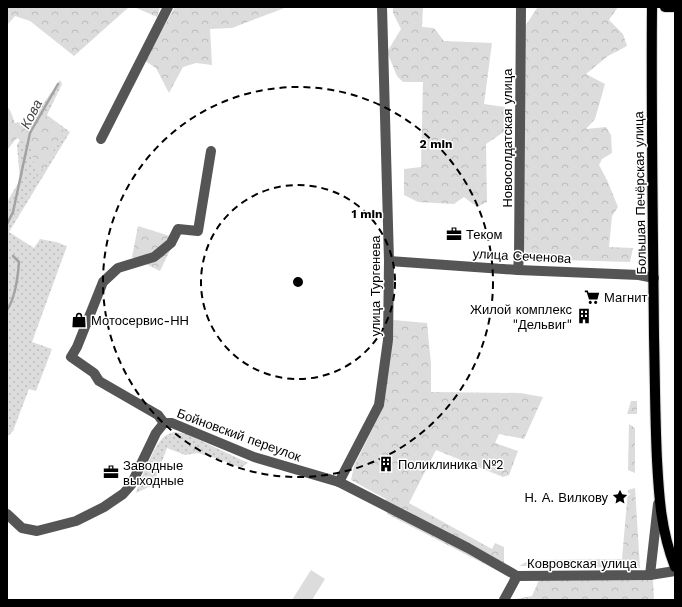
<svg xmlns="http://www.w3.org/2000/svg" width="682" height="607" viewBox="0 0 682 607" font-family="'Work Sans',sans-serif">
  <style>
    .grass { fill: url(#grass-dots) }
    .forest { fill: url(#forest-crowns) }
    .pitch { fill: #dcdcdc }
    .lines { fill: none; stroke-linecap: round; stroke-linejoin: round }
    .stream { stroke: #a3a3a3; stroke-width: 2.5 }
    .major-casing { stroke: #dbdbdb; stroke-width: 12 }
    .minor { stroke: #555; stroke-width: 10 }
    .major { stroke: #000; stroke-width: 10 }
    .ring { fill: none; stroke: #000; stroke-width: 2; stroke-dasharray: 7 5 }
    .labels { text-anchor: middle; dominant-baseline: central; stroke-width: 3; stroke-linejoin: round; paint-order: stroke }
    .street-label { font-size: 13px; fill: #000; stroke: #fff }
    .poi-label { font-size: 13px; fill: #000; stroke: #fff; text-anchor: start }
    .water-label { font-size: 14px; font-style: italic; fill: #444; stroke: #fff }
    .centre { fill: #000; stroke: #fff; stroke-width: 2 }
    .ring-label { font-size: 12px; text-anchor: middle; font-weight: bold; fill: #000; stroke: #fff; stroke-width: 3; stroke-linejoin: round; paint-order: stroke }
  </style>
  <defs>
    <pattern id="grass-dots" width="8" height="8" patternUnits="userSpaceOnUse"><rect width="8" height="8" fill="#dcdcdc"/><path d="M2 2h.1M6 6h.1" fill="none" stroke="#bbb" stroke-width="1.8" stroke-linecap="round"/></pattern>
    <pattern id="forest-crowns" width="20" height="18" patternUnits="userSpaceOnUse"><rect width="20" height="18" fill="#dcdcdc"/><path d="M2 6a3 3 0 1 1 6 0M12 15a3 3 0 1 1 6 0" fill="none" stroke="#bbb"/></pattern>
  </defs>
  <rect width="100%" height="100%" fill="#fff"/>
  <g class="grass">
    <path d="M60 80 62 84 47 115 70 132 9 232 34 248 40 239 56 242 67 246 32 342 52 349 36 391 29 389 13 431 8 436 7 202 20 180 17 145 31 121Z"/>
    <path d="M174 432 187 434 248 463 241 468 222 460 198 453 185 455 167 448 153 485 136 493C140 480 155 443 165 436 168 434 171 433 174 432Z"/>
  </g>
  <g class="forest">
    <path d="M7 7H129L74 56 30 21 15 16 7 25Z"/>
    <path d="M134 7H160L157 17Z"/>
    <path d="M175 7H287L232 28 210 29 212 65 196 63 183 67 169 93 156 68 145 61 160 33Z"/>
    <path d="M393 7H423L422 27 434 28 444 41 492 43 484 104 505 107V131L486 144 487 202 477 207 464 197 454 204 418 202 404 195V169L421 167 423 82H403L397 76 387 52 401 29 393 13Z"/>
    <path d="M540 7H618L609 20 623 34 627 46 608 56 586 74 605 84 595 119 586 129 606 127 611 135 612 153 602 159 599 165 607 180 618 207 612 216 609 247 633 248 630 262 530 259 523 248 524 28 537 8Z"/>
    <path d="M7 107 10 110 15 123 46 118 65 131 37 178 31 148 17 138 7 150Z"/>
    <path d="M138 226 176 238 160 271 132 257Z"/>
    <path d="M393 320 427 323 431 364V392L520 393 543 397 524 439 499 434 495 443 518 451 509 475 503 477 436 450 409 503 492 549 495 543 504 547V574L387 514 386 499 351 480 354 466 384 406Z"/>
    <path d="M631 401H637V414H627Z"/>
    <path d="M629 424 635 428V473L628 470Z"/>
    <path d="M635 488 640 568 519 566 530 560 622 559 628 490Z"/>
    <path d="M539 580H653L654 600H510L532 596Z"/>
  </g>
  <path class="pitch" d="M311 570 325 579 312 600H292Z"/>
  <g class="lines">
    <g class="stream">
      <path d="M7 224 13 212 30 133 58 84"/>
      <path d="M7 310C15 298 18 276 19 262L13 256"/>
    </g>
    <g class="major-casing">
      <g id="major">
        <path d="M652 7C651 117 653 227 654 336 655 378 655 419 657 460 659 498 661 531 675 567"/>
        <path d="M665 7H675"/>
      </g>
    </g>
    <g class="minor">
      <path d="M101 139 168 7"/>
      <path d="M389 261 518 270 639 275 654 278"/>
      <path d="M518 270 519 256 521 7"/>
      <path d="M164 423 158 415 99 381 94 373 71 357 77 347 103 282 118 268 154 257 171 243 178 229 198 231 211 151"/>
      <path d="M339 482 379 405 388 340 389 261 382 7"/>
      <path d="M7 514 22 528 37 531 76 521 104 507 123 494 131 485 156 433 164 423H172L254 457 339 482 468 548 517 576"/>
      <path d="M650 575 658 504"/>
      <path d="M517 576 650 575 675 571"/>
      <path d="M504 600 517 576"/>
    </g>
    <use href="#major" class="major"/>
  </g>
  <g class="ring">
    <circle cx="298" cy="282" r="97"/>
    <circle cx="298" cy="282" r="195"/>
  </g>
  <defs>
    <g id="office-bare" transform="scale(1.2)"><path d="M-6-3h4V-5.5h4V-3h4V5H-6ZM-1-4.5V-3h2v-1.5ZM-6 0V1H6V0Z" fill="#000" stroke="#fff" stroke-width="2.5" paint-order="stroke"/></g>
    <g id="supermarket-bare" transform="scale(1.2)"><path d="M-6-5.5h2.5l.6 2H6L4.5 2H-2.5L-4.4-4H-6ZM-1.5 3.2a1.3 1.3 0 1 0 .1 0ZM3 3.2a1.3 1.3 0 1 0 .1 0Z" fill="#000" stroke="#fff" stroke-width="2.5" paint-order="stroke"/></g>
    <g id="building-bare" transform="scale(1.2)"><path d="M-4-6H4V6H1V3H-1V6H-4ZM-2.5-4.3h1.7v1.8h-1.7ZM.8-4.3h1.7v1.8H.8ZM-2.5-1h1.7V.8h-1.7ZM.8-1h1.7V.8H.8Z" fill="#000" stroke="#fff" stroke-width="2.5" paint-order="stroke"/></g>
    <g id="shop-bare" transform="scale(1.2)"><path d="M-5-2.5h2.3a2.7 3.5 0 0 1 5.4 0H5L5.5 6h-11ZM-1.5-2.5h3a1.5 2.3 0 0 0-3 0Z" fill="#000" stroke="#fff" stroke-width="2.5" paint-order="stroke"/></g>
    <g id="sight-bare" transform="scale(1.2)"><path d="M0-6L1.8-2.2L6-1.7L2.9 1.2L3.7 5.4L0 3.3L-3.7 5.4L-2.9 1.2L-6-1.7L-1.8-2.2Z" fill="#000" stroke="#fff" stroke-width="2.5" paint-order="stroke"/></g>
  </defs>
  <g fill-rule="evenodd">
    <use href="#office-bare" x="454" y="234"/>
    <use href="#supermarket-bare" x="592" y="297"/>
    <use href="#building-bare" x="584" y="316"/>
    <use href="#shop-bare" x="79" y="320"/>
    <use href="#building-bare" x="386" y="464"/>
    <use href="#office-bare" x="111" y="472"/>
    <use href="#sight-bare" x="620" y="497"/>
  </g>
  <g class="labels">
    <g class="street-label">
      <text transform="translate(507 138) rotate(-90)">Новосолдатская улица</text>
      <text transform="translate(640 193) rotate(-91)">Большая Печёрская улица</text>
      <text transform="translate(522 256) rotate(3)">улица Сеченова</text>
      <text transform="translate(375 286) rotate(-90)">улица Тургенева</text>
      <text transform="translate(239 435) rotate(20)">Бойновский переулок</text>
      <text x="582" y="563">Ковровская улица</text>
    </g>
    <g class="poi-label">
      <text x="466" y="234">Теком</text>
      <text x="604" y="297">Магнит</text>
      <text x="572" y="309" text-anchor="end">Жилой комплекс<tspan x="572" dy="15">"Дельвиг"</tspan></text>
      <text x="91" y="320">Мотосервис-НН</text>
      <text x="398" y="464">Поликлиника №2</text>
      <text x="123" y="465">Заводные<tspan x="123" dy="15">выходные</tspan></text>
      <text x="608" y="497" text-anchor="end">Н. А. Вилкову</text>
    </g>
    <g class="water-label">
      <text transform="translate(31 114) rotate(-63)">Кова</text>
    </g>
  </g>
  <circle cx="298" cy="282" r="6" class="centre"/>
  <g class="ring-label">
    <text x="436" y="148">2 min</text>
    <text x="367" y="218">1 min</text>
  </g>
  <rect width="682" height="607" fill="none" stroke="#000000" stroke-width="16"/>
</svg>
